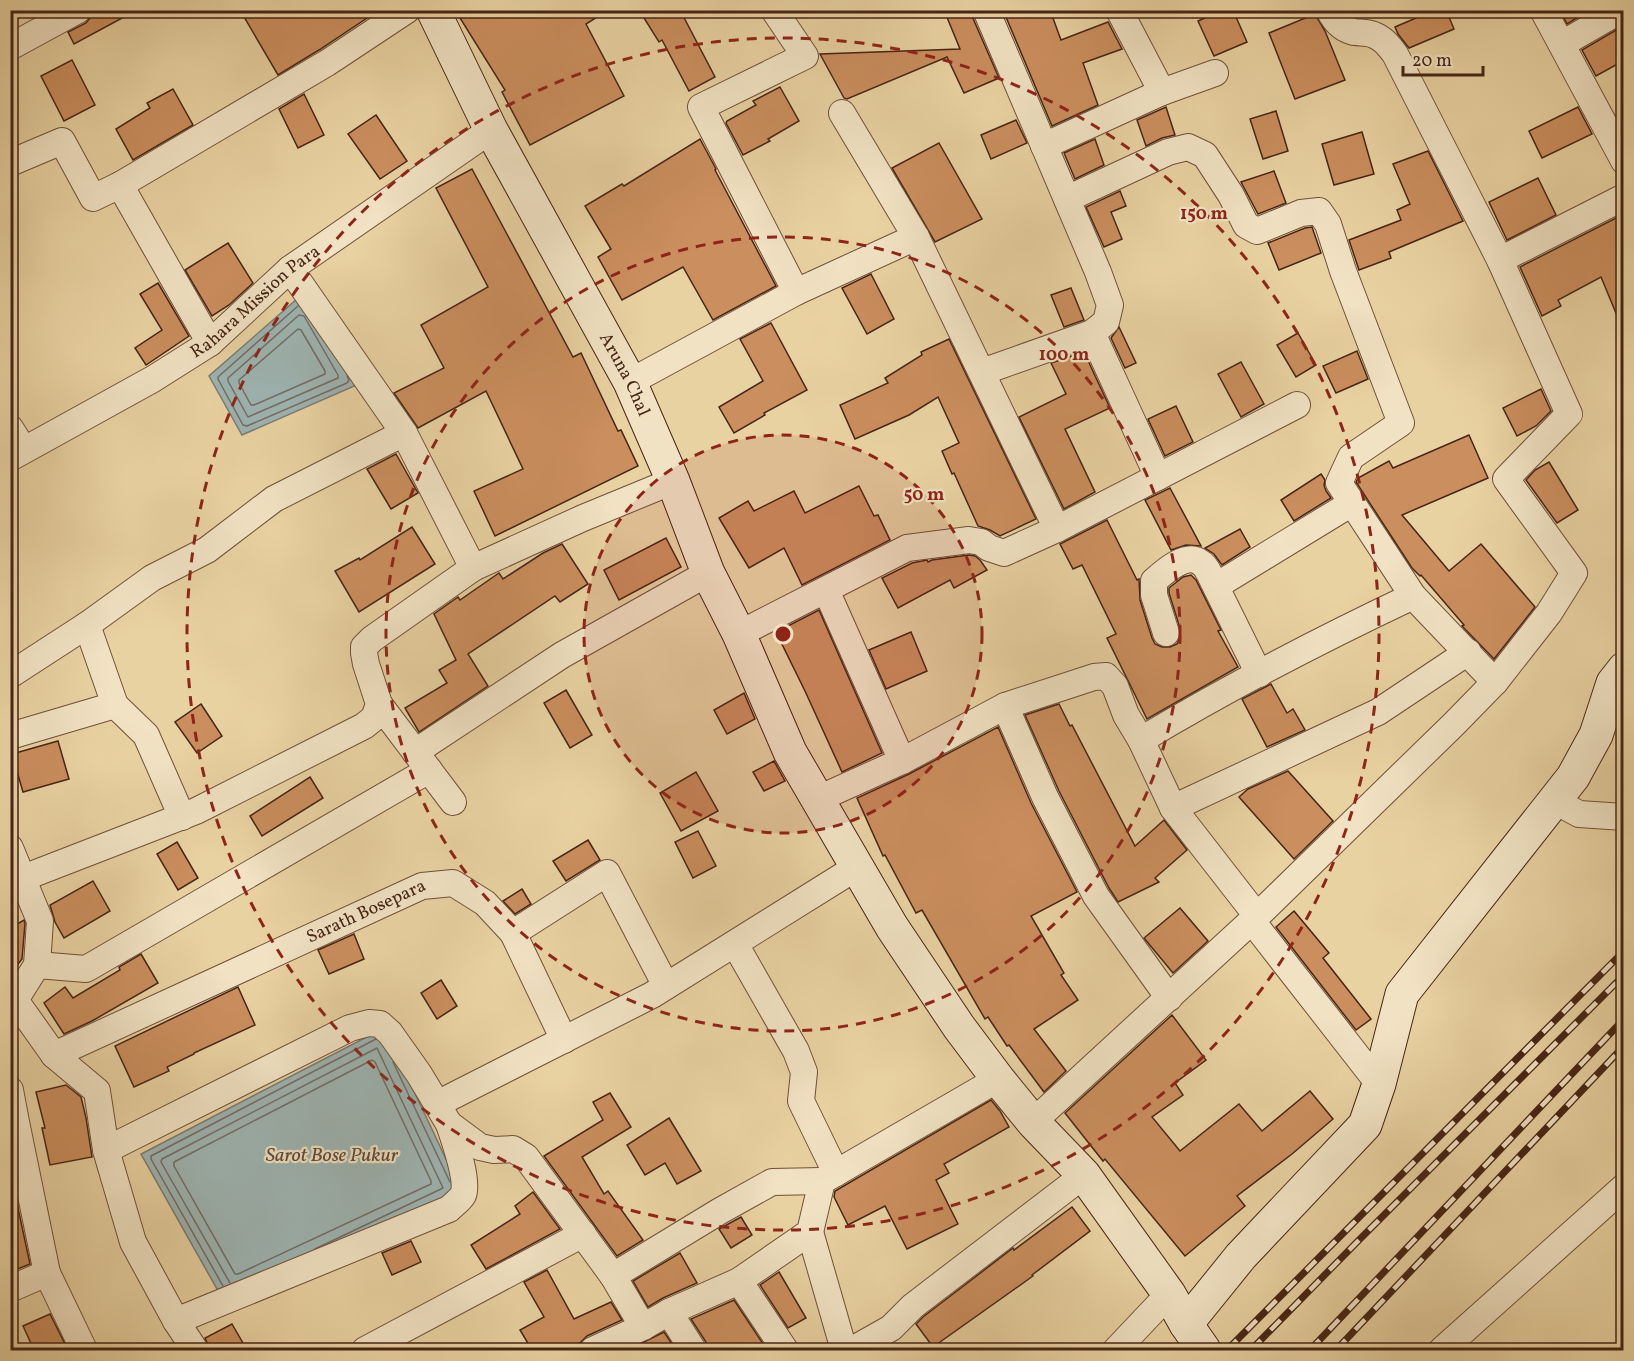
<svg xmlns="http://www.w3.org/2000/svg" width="1634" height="1361" viewBox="0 0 1634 1361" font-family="Vollkorn,serif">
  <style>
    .water { fill: #9db4b2; stroke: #7b7b74; stroke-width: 1.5 }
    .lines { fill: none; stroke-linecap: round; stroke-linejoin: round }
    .shore { stroke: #726c64; stroke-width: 1.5 }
    .building { fill: #cb8e5e; stroke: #472516; stroke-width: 1.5 }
    .street-casing { stroke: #705039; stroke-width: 28 }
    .secondary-casing { stroke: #472516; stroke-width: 35 }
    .street { stroke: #f1e2c3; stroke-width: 26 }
    .secondary { stroke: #f1e2c3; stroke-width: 33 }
    .rail-casing { stroke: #472516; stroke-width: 7 }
    .rail { stroke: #f1e2c3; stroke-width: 4.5; stroke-dasharray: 14; stroke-linecap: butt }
    .ring { fill: none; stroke: #8f2418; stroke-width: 3; stroke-dasharray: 10 8 }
    .labels { text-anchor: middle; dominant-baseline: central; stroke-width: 4.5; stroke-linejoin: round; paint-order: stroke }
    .street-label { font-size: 18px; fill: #472516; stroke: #f1e2c3 }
    .water-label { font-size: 20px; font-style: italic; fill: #5c493d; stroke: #f1e2c3 }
    .centre { fill: #8f2418; stroke: #f1e2c3; stroke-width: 3 }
    .ring-label { font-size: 18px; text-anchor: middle; font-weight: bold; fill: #8f2418; stroke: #f1e2c3; stroke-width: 4.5; stroke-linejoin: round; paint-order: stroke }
  </style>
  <rect width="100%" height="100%" fill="#e9d2a2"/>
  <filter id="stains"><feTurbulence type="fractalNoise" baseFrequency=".00333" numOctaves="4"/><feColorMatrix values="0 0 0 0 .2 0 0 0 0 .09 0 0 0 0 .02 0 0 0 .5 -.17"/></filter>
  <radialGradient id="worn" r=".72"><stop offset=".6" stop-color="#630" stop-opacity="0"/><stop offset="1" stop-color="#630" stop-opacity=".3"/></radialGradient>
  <g class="water">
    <path d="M305 292 359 384 242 435 209 376Z"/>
    <path d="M384 1028 463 1195 226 1305 141 1154Z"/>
  </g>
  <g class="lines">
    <g class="shore">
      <path d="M298 306 218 377V379L243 425 247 426 347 383 349 380 347 376"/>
      <path d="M299 315 304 316 338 375V378L248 417 228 381V378Z"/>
      <path d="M298 329 301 330 325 371V374L254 405H251L239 383V380Z"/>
      <path d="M372 1060 375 1062 431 1181V1184L238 1274H235L174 1166V1162Z"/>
      <path d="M393 1062 450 1182"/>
      <path d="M230 1283 161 1162 162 1159 377 1048 443 1188 315 1249"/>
      <path d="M223 1286 151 1159V1156L376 1039"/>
    </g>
  </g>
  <g class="building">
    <path d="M93 10H137L74 44 68 32 86 23 91 17Z"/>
    <path d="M240 10H379L319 50 278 75Z"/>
    <path d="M455 10H608L586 24 624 96 530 145 502 92 505 90Z"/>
    <path d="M639 10H680L715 77 689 91 662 40 659 42Z"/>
    <path d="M944 10H971L972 16 999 78 964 93 947 57 847 99 844 98 820 54 960 49Z"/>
    <path d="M1003 10H1050L1061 40 1108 22 1122 49 1083 63 1098 105 1052 126Z"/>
    <path d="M1223 10H1233L1247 42 1214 56 1198 21Z"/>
    <path d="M1413 10H1446L1454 29 1409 48 1398 34 1395 27 1416 18Z"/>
    <path d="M1560 10H1590L1567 24Z"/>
    <path d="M1315 14 1325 31 1345 80 1295 99 1269 33Z"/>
    <path d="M1623 26V61L1596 76 1582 50Z"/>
    <path d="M72 60 95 105 64 121 41 76Z"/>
    <path d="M780 87 799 121 768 139 770 141 743 155 726 123 727 121 756 105 753 101Z"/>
    <path d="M173 89 193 125 133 160 116 129 150 108 147 103Z"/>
    <path d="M304 94 324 135 298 148 279 109Z"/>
    <path d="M1166 107 1175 135 1162 138 1146 146 1137 120Z"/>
    <path d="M1578 107 1592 134 1542 158 1529 131Z"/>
    <path d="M1276 111 1288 151 1263 159 1250 119Z"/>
    <path d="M376 115 407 161 380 179 348 134Z"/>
    <path d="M1016 120 1027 143 991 159 981 135Z"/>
    <path d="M1362 132 1374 174 1334 185 1322 144Z"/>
    <path d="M700 139 716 169 715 170 776 286 713 320 683 267 622 300 598 257 611 249 585 206 622 184 624 186Z"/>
    <path d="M1095 139 1104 165 1075 179 1064 153Z"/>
    <path d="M939 143 982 219 935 242 892 168Z"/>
    <path d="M1428 151 1463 221 1389 252 1391 258 1359 270 1349 240 1401 220 1397 210 1410 204 1393 164Z"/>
    <path d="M472 169 573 357 581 353 618 431 621 430 638 466 495 536 474 491 523 469 486 391 418 428 394 393 444 368 421 325 488 287 436 188Z"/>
    <path d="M1274 171 1286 203 1258 214 1241 182Z"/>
    <path d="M1538 178 1556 215 1507 240 1489 202Z"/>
    <path d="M1120 191 1126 206 1111 212 1122 239 1104 247 1086 207Z"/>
    <path d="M1618 217 1623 227V330L1601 277 1558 300 1561 306 1542 316 1520 267Z"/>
    <path d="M1312 227 1321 253 1279 270 1268 243 1305 228Z"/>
    <path d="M228 243 253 283 229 305 212 316 185 270Z"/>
    <path d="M871 274 894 319 867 334 842 288Z"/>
    <path d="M158 283 189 336 146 365 135 348 162 330 140 294Z"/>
    <path d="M1071 288 1084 320 1064 327 1051 295Z"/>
    <path d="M771 323 807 390 764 413 765 415 734 433 719 407 763 381 740 339Z"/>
    <path d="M1119 327 1136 363 1125 368 1111 338Z"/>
    <path d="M1298 333 1316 365 1296 377 1277 345Z"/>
    <path d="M949 339 1036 519 1000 536 990 530 978 526 954 473 952 474 942 451 959 443 938 397 909 415 855 439 840 405 888 383 885 378 922 355 921 352Z"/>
    <path d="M1357 351 1368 379 1336 393 1323 366Z"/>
    <path d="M1084 352 1110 408 1065 429 1095 492 1064 509 1019 417 1066 394 1051 363Z"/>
    <path d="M1241 362 1264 404 1241 417 1218 374Z"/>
    <path d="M1541 389 1551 411 1536 426 1517 436 1503 408Z"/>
    <path d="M1176 406 1193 442 1165 456 1148 419Z"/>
    <path d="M1469 435 1488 478 1402 515 1449 571 1481 544 1535 607 1494 659 1462 626 1464 625 1421 575 1420 576 1412 568 1356 482 1358 478 1389 461 1393 468Z"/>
    <path d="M396 454 418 493 391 509 367 469Z"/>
    <path d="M1549 462 1578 510 1557 523 1526 480 1535 470Z"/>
    <path d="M1321 474 1325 480 1324 485 1326 491 1331 498 1294 521 1281 500Z"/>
    <path d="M859 486 874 516 878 515 890 540 802 585 784 548 749 568 719 518 748 501 754 511 794 491 805 513Z"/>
    <path d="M1170 488 1201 546 1186 545 1171 550 1145 500Z"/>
    <path d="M1107 520 1137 580 1139 579 1140 600 1152 638 1155 644 1162 647H1170L1177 644 1180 637V628L1169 593V588L1183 577 1191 575 1196 580 1221 630 1218 631 1238 667 1147 719 1107 638 1116 634 1082 565 1073 569 1060 544Z"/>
    <path d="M412 527 435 564 359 612 335 571 359 558 360 560Z"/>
    <path d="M1240 529 1250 547 1222 565 1214 554 1205 548Z"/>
    <path d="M666 538 681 567 619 600 604 570Z"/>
    <path d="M562 544 588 584 560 602 555 596 468 654 488 686 419 732 405 708 447 683 439 670 456 660 434 614 458 597 460 600 499 573 503 579 543 553Z"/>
    <path d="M969 555 975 556 980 560 987 570 954 588 950 580 898 608 882 578 912 563 927 560 928 562 932 560Z"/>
    <path d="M819 610 882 753 842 772 805 691 776 632Z"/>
    <path d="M911 632 927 671 886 689 869 650Z"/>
    <path d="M1271 684 1287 713 1293 709 1305 730 1267 747 1242 699Z"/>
    <path d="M566 690 592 735 570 748 544 703Z"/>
    <path d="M744 693 755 719 727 734 714 710Z"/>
    <path d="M201 704 222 736 197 753 175 722Z"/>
    <path d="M1059 704 1070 726 1072 725 1135 846 1164 820 1187 850 1155 878 1159 882 1118 902 1109 888 1059 791 1025 715Z"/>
    <path d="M998 727 1031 803 1077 892 1031 916 1064 973 1061 975 1078 1000 1034 1029 1066 1071 1044 1092 1009 1045 1007 1046 988 1017 985 1019 922 910 916 913 885 855 883 856 857 798 909 774Z"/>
    <path d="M58 741 69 779 23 792 12 754Z"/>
    <path d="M774 761 785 781 764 791 753 772Z"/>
    <path d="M1288 771 1333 821 1294 859 1239 797 1248 789Z"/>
    <path d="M696 772 718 811 681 831 660 793Z"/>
    <path d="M310 777 323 798 262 836 250 816Z"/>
    <path d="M698 831 716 866 693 878 675 842Z"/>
    <path d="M588 840 600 860 566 881 553 861Z"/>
    <path d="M177 842 198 878 178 890 157 854Z"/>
    <path d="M93 881 110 911 64 938 55 922 50 905Z"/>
    <path d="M522 889 531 904 515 914 503 901Z"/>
    <path d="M1180 908 1208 941 1173 973 1144 938Z"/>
    <path d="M1294 911 1329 953 1323 958 1371 1019 1356 1030 1276 927Z"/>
    <path d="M24 920 25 923 22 959 10 974V928Z"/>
    <path d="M354 934 364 959 329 974 318 950Z"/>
    <path d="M141 954 158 983 92 1021 64 1034 44 1003 65 987 73 998 120 970 119 967Z"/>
    <path d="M441 980 457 1006 437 1019 421 993Z"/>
    <path d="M238 987 255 1025 194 1053V1054L167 1067 169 1071 134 1087 115 1046Z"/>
    <path d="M1172 1015 1206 1060 1175 1083 1183 1095 1152 1117 1180 1151 1239 1104 1262 1131 1310 1091 1333 1119 1292 1154 1237 1196 1245 1206 1185 1256 1105 1159 1103 1161 1065 1113Z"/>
    <path d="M66 1085 81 1097 86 1118 92 1157 50 1165 42 1128H45L36 1092Z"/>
    <path d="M610 1093 631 1127 582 1157 604 1194 608 1191 643 1240 617 1256 544 1156 603 1120 593 1102Z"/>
    <path d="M991 1100 1000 1111 1009 1127 944 1164 949 1173 936 1180 958 1224 907 1249 885 1206 848 1225 834 1197 835 1191Z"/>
    <path d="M669 1118 701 1171 677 1184 665 1163 645 1175 627 1145Z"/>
    <path d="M10 1192H12L18 1208 30 1264 10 1272Z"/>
    <path d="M533 1192 560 1229 486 1269 471 1245 520 1214 515 1206Z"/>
    <path d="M1072 1207 1090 1231 1032 1275 1033 1276 933 1347 916 1324 923 1317 1013 1248 1014 1250Z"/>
    <path d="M741 1217 752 1235 731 1248 719 1229Z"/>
    <path d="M411 1241 421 1262 392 1275 382 1253Z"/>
    <path d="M680 1253 697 1283 663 1298 648 1307 633 1281Z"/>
    <path d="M547 1270 574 1319 611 1302 622 1320 587 1336 580 1343 566 1350H532L520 1330 544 1317 524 1282Z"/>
    <path d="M779 1272 806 1318 788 1328 760 1285Z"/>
    <path d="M734 1300 767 1350H708L706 1342 691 1319Z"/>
    <path d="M50 1314 68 1350H34L23 1326Z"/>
    <path d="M232 1324 247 1350H210L205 1338Z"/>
    <path d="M664 1332 676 1350H636L634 1347Z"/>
  </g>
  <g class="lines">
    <g class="street-casing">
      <g id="street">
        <path d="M774 10 805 56 701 107 796 292"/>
        <path d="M1119 10 1162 92"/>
        <path d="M1543 10 1624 161"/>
        <path d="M1562 44 1621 10"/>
        <path d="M10 47 78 10"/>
        <path d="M1044 146 1162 92 1215 73"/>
        <path d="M10 163 62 141 93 198 120 185 327 63 407 10"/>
        <path d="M120 185 210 343"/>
        <path d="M1067 199 1168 152 1188 147 1205 155 1231 195 1246 225 1257 231 1301 213 1319 211 1328 224 1343 271 1401 423 1351 457 1339 483 1413 596C1320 640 1229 687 1141 740"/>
        <path d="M916 237 1057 529 1297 405"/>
        <path d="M1500 260 1624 197"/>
        <path d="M290 269 404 433 473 568"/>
        <path d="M1092 333 1158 477"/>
        <path d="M982 372 1092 333 1106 322 1110 305 1098 272 986 10"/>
        <path d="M630 382 796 292 916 237 842 113"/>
        <path d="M10 428 24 450"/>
        <path id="s1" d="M10 458 153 379 210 343 290 269 491 130"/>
        <path d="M1216 586 1352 503"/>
        <path d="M826 590 902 761"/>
        <path d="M1413 596 1495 682"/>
        <path d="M87 625 115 705 146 735 182 817"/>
        <path d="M1166 633 1154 595V581C1164 572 1187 551 1201 563 1205 565 1208 571 1210 575L1259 674"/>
        <path d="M739 634 907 548 969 540 981 542 989 548 1004 553 1057 529"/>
        <path d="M10 675 87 625 152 578 207 550 274 499 404 433"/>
        <path d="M379 704 453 802"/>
        <path d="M1005 706 1045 797 1096 896 1169 998"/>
        <path d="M10 736 115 705"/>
        <path d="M415 752 562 655 708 573"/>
        <path d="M818 799 902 761 1005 706 1094 677 1106 676 1115 686 1126 715 1141 740 1173 808 1257 916"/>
        <path d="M1555 801 1579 814 1624 817"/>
        <path d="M1173 808 1378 712 1468 652"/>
        <path d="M10 848 40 921 37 965 15 1000 10 1013"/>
        <path d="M23 878 196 811 364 726 374 718 379 704 366 664 364 653V647L372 639 473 568 583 518 673 481"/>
        <path d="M1252 921 1379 1084"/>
        <path d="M513 933 564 1040"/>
        <path d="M735 944 796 1051 804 1072 801 1101 836 1173"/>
        <path d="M37 965 86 969 429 770"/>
        <path id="s2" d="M15 1000 54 1055 422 886 453 883 485 903 513 933 607 873 666 986"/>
        <path d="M54 1055 97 1091 106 1150 133 1242 176 1321 195 1350"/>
        <path d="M10 1090 16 1122 47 1273 84 1350"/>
        <path d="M437 1104 652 995 857 867"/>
        <path d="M1033 1122 1257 916 1454 724 1495 682 1549 613 1574 573 1506 479 1569 414 1500 260 1395 54C1389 46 1384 39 1374 35 1367 32 1361 33 1354 32 1341 29 1335 21 1329 10"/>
        <path d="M106 1150 350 1028 369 1023 380 1024 390 1033 419 1074 449 1124 480 1147 494 1150 513 1149 526 1157 613 1276 643 1327"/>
        <path d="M810 1232 844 1350"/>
        <path d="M613 1276 720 1211 772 1182 822 1181"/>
        <path d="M739 1281 785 1350"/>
        <path d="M10 1289 47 1273"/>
        <path d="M669 1312 693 1350"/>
        <path d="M176 1321 449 1209C453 1205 460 1200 463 1195 469 1181 454 1139 449 1124"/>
        <path d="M365 1350 583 1234"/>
        <path d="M593 1350 643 1327 669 1312 739 1281 810 1232 822 1181 998 1079"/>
        <path d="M852 1350 891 1328 913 1306 1084 1175"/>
        <path d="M1116 1350 1169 1294"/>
        <path d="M1442 1350 1624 1187"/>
      </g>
    </g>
    <g class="secondary-casing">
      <g id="secondary">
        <path id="s3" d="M433 10 491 130 630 382 673 481 708 573 739 634 790 752 892 927 959 1027 998 1079 1033 1122 1084 1175 1169 1294 1186 1324 1204 1350"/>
        <path d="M1186 1324 1241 1256 1365 1125 1379 1084 1402 994 1573 777 1596 735 1613 683 1624 669"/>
      </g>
    </g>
    <use href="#street" class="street"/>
    <use href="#secondary" class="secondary"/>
    <g class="rail-casing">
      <g id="rail">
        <path d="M1227 1350 1624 951"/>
        <path d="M1251 1350 1359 1240 1624 975"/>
        <path d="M1310 1350 1624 1019"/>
        <path d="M1336 1350 1624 1046"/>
      </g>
    </g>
    <use href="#rail" class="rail"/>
  </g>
  <circle cx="783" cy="634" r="199" fill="#8f2418" fill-opacity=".12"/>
  <g class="ring">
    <circle cx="783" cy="634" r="199"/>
    <circle cx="783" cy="634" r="397"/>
    <circle cx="783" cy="634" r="596"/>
  </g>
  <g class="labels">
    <g class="street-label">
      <text stroke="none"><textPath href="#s1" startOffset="292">Rahara Mission Para</textPath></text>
      <text stroke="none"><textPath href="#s3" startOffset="412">Aruna Chal</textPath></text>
      <text stroke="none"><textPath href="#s2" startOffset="411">Sarath Bosepara</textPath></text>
    </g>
    <g class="water-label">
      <text x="332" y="1156">Sarot Bose Pukur</text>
    </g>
  </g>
  <circle cx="783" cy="634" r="9" class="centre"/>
  <g class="ring-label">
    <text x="1204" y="219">150 m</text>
    <text x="1064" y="360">100 m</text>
    <text x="924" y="500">50 m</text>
  </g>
  <rect width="1634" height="1361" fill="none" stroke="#e9d2a2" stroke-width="36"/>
  <rect x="12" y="12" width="1610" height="1337" fill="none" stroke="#472516" stroke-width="3"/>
  <rect x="18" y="18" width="1598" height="1325" fill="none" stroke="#472516" stroke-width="1.5"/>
  <path d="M1403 66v9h80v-9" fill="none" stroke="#472516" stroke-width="3"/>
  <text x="1412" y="66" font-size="18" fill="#472516" stroke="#f1e2c3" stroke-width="4.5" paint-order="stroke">20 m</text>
  <rect width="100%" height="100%" filter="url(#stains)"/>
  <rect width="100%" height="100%" fill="url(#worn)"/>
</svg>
